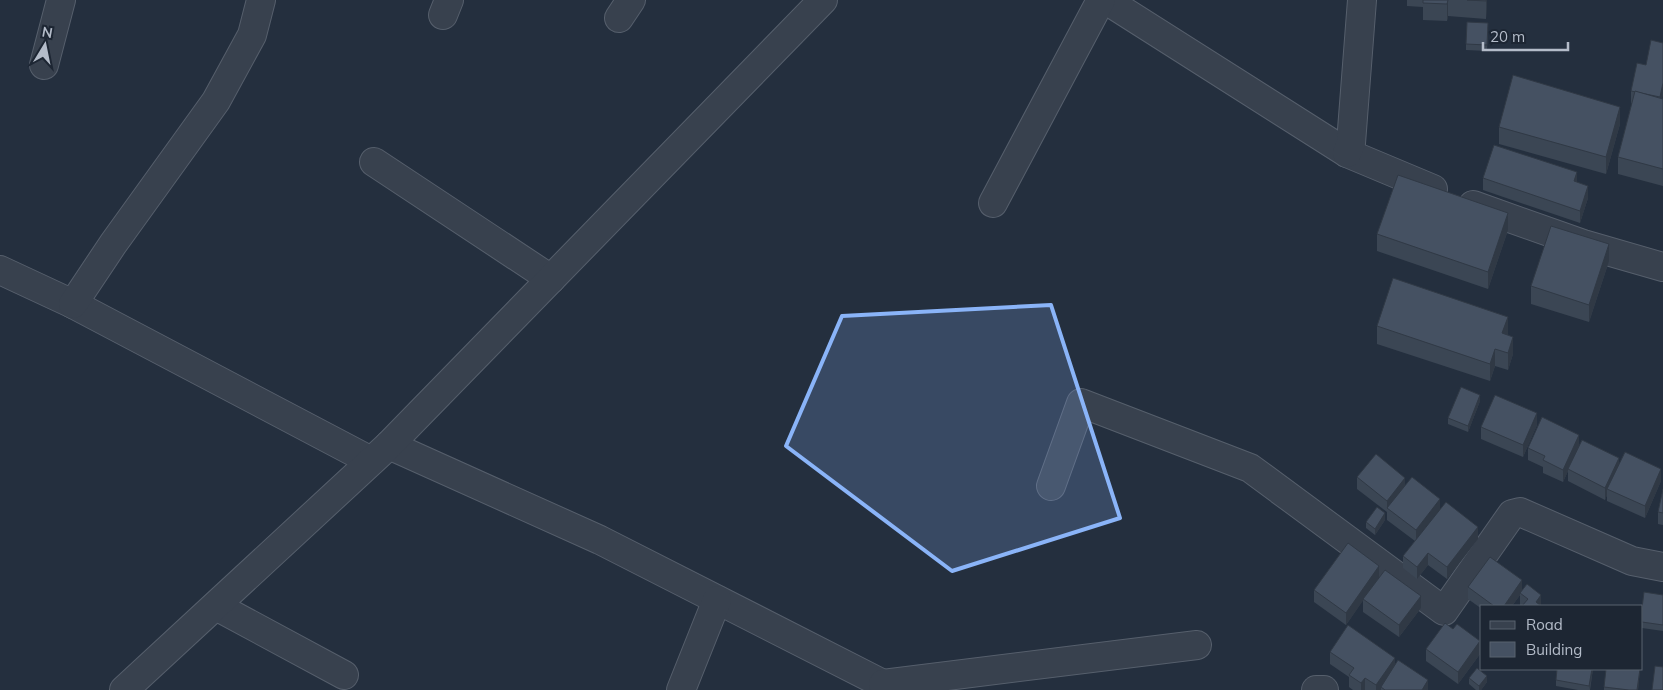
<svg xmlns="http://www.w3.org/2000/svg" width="1663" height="690" viewBox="0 0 1663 690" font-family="Mulish,sans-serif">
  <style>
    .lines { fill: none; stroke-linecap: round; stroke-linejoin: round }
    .minor-casing { stroke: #565f6c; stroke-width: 30 }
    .minor { stroke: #38414e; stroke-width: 28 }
    .wall { fill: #3b4654 }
    .shaded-wall { fill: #303945 }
    .building { fill: #455162; stroke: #303945 }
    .marked { fill: #8ab4f8; fill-opacity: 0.2; stroke: #8ab4f8; stroke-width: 4; stroke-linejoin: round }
  </style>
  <rect width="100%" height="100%" fill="#242f3e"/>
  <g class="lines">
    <g class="minor-casing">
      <g id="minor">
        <path d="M1106 0 1347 153 1433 189"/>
        <path d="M443 15 449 0"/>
        <path d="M619 18 631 0"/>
        <path d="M44 65 61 0"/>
        <path d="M1347 153 1351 143 1362 0"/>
        <path d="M374 162 551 279"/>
        <path d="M993 203 1101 0"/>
        <path d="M1473 205 1583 244 1663 267"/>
        <path d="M0 270 73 304 371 461"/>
        <path d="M73 304 113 244 216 101 252 35 261 0"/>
        <path d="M389 445 600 540 883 684 888 690"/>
        <path d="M1051 486 1081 403 1250 468 1444 611 1512 514 1520 512 1632 561 1663 567"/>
        <path d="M216 606 344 675"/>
        <path d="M883 684 1197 645"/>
        <path d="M124 690 389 445 823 0"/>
        <path d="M681 690 717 600"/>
        <path d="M1316 690H1324"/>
      </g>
    </g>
    <use href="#minor" class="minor"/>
  </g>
  <g class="wall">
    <path d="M1407 0H1487L1486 19 1448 16 1447 21 1423 20V7L1407 6Z"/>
    <path d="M1488 29 1487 51 1466 50V44Z"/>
    <path d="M1663 43 1662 98 1663 186 1618 174V157L1632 103H1631V91L1646 65Z"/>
    <path d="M1620 124 1606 174 1499 144V127Z"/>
    <path d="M1483 178 1588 198 1580 223 1483 190Z"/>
    <path d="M1508 230 1488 289 1377 251V234Z"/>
    <path d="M1609 261 1589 322 1531 304V286Z"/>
    <path d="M1377 326 1508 334 1513 354 1508 370 1495 366 1490 381 1377 344Z"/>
    <path d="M1480 401 1468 432 1448 424V418Z"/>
    <path d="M1537 425 1523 457 1481 439V427Z"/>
    <path d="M1579 446 1661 481 1645 518 1607 501V495L1605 500 1568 481V471L1563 482 1543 473V467L1528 460V448Z"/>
    <path d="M1357 477 1405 485 1440 509 1478 539 1447 579 1428 565 1417 579 1403 568V556L1415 541 1387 520V512L1357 489Z"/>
    <path d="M1663 489V525L1658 524V512Z"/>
    <path d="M1385 520 1375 535 1366 528V522Z"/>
    <path d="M1379 578 1421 608 1399 637 1363 612V600L1346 625 1314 602V590Z"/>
    <path d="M1468 587 1522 590 1541 606H1521L1520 605V595L1512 606H1482V609L1468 599Z"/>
    <path d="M1663 595V631L1642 628V608Z"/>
    <path d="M1453 629 1480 654 1458 684 1426 661V649Z"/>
    <path d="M1330 652 1395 665 1428 690H1353L1349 687V677L1330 664Z"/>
    <path d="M1557 669H1593L1590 690H1578L1556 686V680Z"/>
    <path d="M1640 669 1638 690H1604V687Z"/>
    <path d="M1469 678 1487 682 1481 690H1476L1469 684Z"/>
  </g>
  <g class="shaded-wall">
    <path d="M1448 0V16L1447 21V4Z"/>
    <path d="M1486 0H1487L1486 19Z"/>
    <path d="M1663 83V96L1660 109V97Z"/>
    <path d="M1620 107V124L1606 174V157Z"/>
    <path d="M1577 172V184L1574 181Z"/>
    <path d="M1588 186V198L1580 223V211Z"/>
    <path d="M1508 213V230L1488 289V272Z"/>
    <path d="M1609 244V261L1589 322V305Z"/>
    <path d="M1508 317V334L1502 350V333Z"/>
    <path d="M1513 337V354L1508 370V353Z"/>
    <path d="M1495 349V366L1490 381V364Z"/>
    <path d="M1480 395V401L1468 432V426Z"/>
    <path d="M1537 413V425L1523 457V445Z"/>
    <path d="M1579 435V447L1568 469V471L1563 482V470Z"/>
    <path d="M1619 458V470L1607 489V495L1605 500V488Z"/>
    <path d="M1661 469V481L1645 518V506Z"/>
    <path d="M1405 478V490L1387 508V513V501Z"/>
    <path d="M1440 499V511L1416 542V530Z"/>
    <path d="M1385 513V520L1375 535V529Z"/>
    <path d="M1478 527V539L1447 579V567Z"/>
    <path d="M1428 553V565L1417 579V567Z"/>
    <path d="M1379 566V578L1346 625V613Z"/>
    <path d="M1522 580V592L1520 593V595L1512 606H1504Z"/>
    <path d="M1541 595V606L1536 602Z"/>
    <path d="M1421 596V608L1399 637V625Z"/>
    <path d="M1480 641V654L1458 684V672Z"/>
    <path d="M1395 658V670L1381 687V690H1376V685Z"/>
    <path d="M1592 669H1593L1589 690V686Z"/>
    <path d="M1640 669 1638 690H1637Z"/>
    <path d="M1487 676V682L1481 690H1479V686Z"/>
    <path d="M1365 678V690H1361V683Z"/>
    <path d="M1428 680V690H1422Z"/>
  </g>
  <g class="building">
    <path d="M1423 0H1448L1447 4 1423 3Z"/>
    <path d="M1467 0H1486V1Z"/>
    <path d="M1467 22 1488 23 1487 45 1466 44Z"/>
    <path d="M1651 40 1663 43V83L1660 97 1631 91 1637 63 1646 65Z"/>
    <path d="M1513 75 1620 107 1606 157 1499 127Z"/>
    <path d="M1635 91 1663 99V169L1618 157Z"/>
    <path d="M1494 145 1577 172 1574 181 1588 186 1580 211 1483 178Z"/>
    <path d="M1398 175 1508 213 1488 272 1377 234Z"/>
    <path d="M1551 226 1609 244 1589 305 1531 286Z"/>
    <path d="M1393 278 1508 317 1502 333 1513 337 1508 353 1495 349 1490 364 1377 326Z"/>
    <path d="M1461 387 1480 395 1468 426 1448 418Z"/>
    <path d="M1495 395 1537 413 1523 445 1481 427Z"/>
    <path d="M1542 417 1579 435 1563 470 1543 460 1545 456 1528 448Z"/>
    <path d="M1582 440 1619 458 1605 488 1568 469Z"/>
    <path d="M1625 452 1661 469 1645 506 1607 489Z"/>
    <path d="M1376 454 1405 478 1387 501 1357 477Z"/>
    <path d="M1412 477 1440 499 1416 530 1387 508Z"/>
    <path d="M1663 489V513L1658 512Z"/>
    <path d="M1446 502 1478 527 1447 567 1428 553 1417 567 1403 556Z"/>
    <path d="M1377 507 1385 513 1375 529 1366 522Z"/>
    <path d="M1348 543 1379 566 1346 613 1314 590Z"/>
    <path d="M1490 557 1522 580 1504 606H1494L1468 587Z"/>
    <path d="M1385 570 1421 596 1399 625 1363 599Z"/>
    <path d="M1527 584 1541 595 1536 602 1541 606H1522L1528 599 1520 593Z"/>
    <path d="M1644 592 1663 595V625L1642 622V608Z"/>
    <path d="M1445 623 1453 629 1457 624 1480 641 1458 672 1426 649Z"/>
    <path d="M1348 625 1395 658 1376 685 1365 678 1361 683 1349 675 1354 668 1330 652Z"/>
    <path d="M1398 660 1428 680 1422 690H1385L1381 687Z"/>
    <path d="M1655 666 1663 667V690H1652Z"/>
    <path d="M1477 668 1487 676 1479 686 1469 678Z"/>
    <path d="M1557 669H1592L1589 686 1556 680Z"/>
    <path d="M1606 669H1640L1637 690H1629L1604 687Z"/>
  </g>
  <path class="marked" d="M1051 305 1120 518 952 571 786 446 842 316Z"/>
  <rect x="1480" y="605" width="162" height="65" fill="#1d2633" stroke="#59626f"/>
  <rect x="1490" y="621" width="25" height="8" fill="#38414e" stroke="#59626f"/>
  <text x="1526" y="630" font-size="15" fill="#b4bcc9">Road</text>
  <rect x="1490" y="642" width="25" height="15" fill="#455162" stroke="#59626f"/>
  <text x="1526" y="655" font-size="15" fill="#b4bcc9">Building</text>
  <g transform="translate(45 45) rotate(10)" stroke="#1d2633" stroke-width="4" paint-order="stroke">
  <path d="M0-4L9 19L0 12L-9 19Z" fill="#b4bcc9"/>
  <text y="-8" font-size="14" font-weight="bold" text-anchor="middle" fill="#b4bcc9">N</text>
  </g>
  <path d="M1483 42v8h85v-8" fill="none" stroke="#b4bcc9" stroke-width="2.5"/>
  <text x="1490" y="42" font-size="15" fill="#b4bcc9" stroke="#1d2633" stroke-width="4" paint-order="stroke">20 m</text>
</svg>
